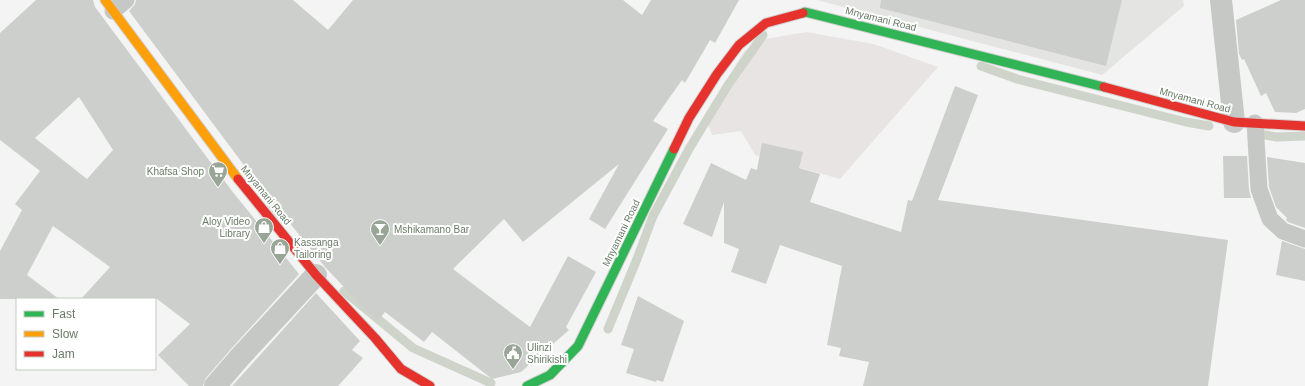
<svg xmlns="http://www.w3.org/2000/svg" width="1305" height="386" viewBox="0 0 1305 386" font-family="Helvetica,sans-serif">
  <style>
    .built { fill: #e4e4e3 }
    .green { fill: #e8e4e3 }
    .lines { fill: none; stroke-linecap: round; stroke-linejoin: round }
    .stream { stroke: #cfd4cb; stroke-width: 9 }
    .building { fill: #cdcfcc; fill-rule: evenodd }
    .fast-casing { stroke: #d0d1d0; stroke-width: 11 }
    .slow-casing { stroke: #d0d1d0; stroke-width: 11 }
    .jam-casing { stroke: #d0d1d0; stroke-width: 11 }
    .lane { stroke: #c6c8c6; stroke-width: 17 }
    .street { stroke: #c6c8c6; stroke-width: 22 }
    .fast { stroke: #30b455; stroke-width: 9 }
    .slow { stroke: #ff9f0a; stroke-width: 9 }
    .jam { stroke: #e5322d; stroke-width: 9 }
    .labels { text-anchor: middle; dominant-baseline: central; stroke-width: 4; stroke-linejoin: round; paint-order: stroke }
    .street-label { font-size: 10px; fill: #687c64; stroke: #fff }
    .poi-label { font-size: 10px; fill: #687c64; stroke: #fff; text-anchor: start }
  </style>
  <rect width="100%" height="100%" fill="#f5f4f5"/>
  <path class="built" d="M817 0H1183L1184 6 1102 75Z"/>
  <path class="green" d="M806 32 874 44 938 67 840 179 755 155 741 131 712 135 705 116 744 51 765 39Z"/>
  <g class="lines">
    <g class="stream">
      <path d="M981 66 1017 79 1186 122 1209 126"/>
      <path d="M1253 133 1277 137 1305 136"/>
      <path d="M254 177 278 213"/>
      <path d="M344 291 413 348 491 383"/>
      <path d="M608 329 637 259 653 216 689 149 728 85 763 35"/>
    </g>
  </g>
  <g class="building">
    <path d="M36 0H93L95 7 232 191 299 274 231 349 206 378 203 386H189L158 355 190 324 157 299H81L110 267 53 226 27 275 59 299H0V251L22 210 15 204 40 171 0 140V33ZM79 97 113 150 87 179 35 138Z"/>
    <path d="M136 0H293L328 30 353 0H623L642 15 651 0H739L715 43 710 40 685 83 682 80 653 121 668 129 605 229 589 219 619 164 523 242 504 219 453 269 530 327 568 256 596 272 566 327 569 330 521 372 492 379 432 332 424 342 385 312 377 322 325 267 252 176 129 11 135 4Z"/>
    <path d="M881 0H1122L1106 66 880 8Z"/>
    <path d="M1281 0H1305V109L1296 113 1275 112 1266 93 1261 96 1244 59 1242 60 1239 54 1236 20Z"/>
    <path d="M955 86 978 95 938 200 1228 240 1208 386H863L869 362 839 356 841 348 827 345 842 266 780 245 766 284 731 272 739 249 724 243V202L712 237 683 224 711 163 746 180 751 168 757 170 762 143 803 152 799 168 820 174 810 202 901 232 908 200 912 201Z"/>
    <path d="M1223 156H1247L1249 190 1251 198H1224Z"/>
    <path d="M1267 157 1305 163V228L1288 222 1286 220 1287 218 1276 207 1269 187Z"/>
    <path d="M1282 241 1305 249V281L1276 275Z"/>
    <path d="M316 293 360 341 352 350 363 358 349 374 338 386H232Z"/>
    <path d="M638 296 684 321 663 382 657 380 656 382 626 373 634 349 621 345Z"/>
  </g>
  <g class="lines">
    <g class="fast-casing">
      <g id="fast">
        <path d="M803 13 805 12 1104 87"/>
        <path d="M527 386 550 375 578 346 674 149"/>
      </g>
    </g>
    <g class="slow-casing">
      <path id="slow" d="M105 0 238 179"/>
    </g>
    <g class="jam-casing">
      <g id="jam">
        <path d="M1104 87 1234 122 1305 126"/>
        <path d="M674 149 689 118 717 74 739 45 766 23 803 13"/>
        <path d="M238 179 316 275 375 338 401 369 430 386"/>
      </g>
    </g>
    <g class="lane">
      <path d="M113 11 126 0"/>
      <path d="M1255 123 1259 189 1270 219 1283 231 1305 239"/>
    </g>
    <g class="street">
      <path d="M1221 0 1234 122"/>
      <path d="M215 386 240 357 316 275"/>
    </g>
    <use href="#fast" class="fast"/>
    <use href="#slow" class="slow"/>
    <use href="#jam" class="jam"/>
  </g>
  <defs>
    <g id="supermarket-pin" transform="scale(1)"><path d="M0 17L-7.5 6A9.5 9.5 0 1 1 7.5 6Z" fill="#99a697" stroke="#fff"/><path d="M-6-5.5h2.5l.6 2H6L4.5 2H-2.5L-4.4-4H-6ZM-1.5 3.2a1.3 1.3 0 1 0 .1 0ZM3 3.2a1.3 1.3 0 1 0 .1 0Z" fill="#fff"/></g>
    <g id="shop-pin" transform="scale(1)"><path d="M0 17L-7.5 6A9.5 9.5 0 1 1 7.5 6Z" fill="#99a697" stroke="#fff"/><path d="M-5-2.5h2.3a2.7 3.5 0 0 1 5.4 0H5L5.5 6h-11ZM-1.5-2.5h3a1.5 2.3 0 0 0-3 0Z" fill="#fff"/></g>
    <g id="bar-pin" transform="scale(1)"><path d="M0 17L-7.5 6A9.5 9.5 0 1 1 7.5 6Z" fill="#99a697" stroke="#fff"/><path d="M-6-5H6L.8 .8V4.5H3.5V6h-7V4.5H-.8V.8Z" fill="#fff"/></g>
    <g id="civic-pin" transform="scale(1)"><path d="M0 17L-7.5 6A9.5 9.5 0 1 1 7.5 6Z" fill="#99a697" stroke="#fff"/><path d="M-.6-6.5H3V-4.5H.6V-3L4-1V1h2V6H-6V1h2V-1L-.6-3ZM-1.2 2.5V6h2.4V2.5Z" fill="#fff"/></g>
  </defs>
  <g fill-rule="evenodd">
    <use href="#supermarket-pin" x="218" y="171"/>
    <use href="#shop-pin" x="264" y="227"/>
    <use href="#bar-pin" x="380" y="229"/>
    <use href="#shop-pin" x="280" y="248"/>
    <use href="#civic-pin" x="513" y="353"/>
  </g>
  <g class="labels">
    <g class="street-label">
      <text transform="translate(881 19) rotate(14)">Mnyamani Road</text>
      <text transform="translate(1195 100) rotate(15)">Mnyamani Road</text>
      <text transform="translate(266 195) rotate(51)">Mnyamani Road</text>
      <text transform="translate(621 233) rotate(-64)">Mnyamani Road</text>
    </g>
    <g class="poi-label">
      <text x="204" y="171" text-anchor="end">Khafsa Shop</text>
      <text x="250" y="221" text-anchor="end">Aloy Video<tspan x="250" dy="12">Library</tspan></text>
      <text x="394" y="229">Mshikamano Bar</text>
      <text x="294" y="242">Kassanga<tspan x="294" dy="12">Tailoring</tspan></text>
      <text x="527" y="347">Ulinzi<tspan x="527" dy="12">Shirikishi</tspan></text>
    </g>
  </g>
  <rect x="16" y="298" width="140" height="72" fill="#ffffff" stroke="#c3cbc1"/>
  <rect x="24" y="311" width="20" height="6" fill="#30b455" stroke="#c3cbc1"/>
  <text x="52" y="318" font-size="12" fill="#687c64">Fast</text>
  <rect x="24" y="331" width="20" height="6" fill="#ff9f0a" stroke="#c3cbc1"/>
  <text x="52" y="338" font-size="12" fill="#687c64">Slow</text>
  <rect x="24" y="351" width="20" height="6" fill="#e5322d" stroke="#c3cbc1"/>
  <text x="52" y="358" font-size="12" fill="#687c64">Jam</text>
</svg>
